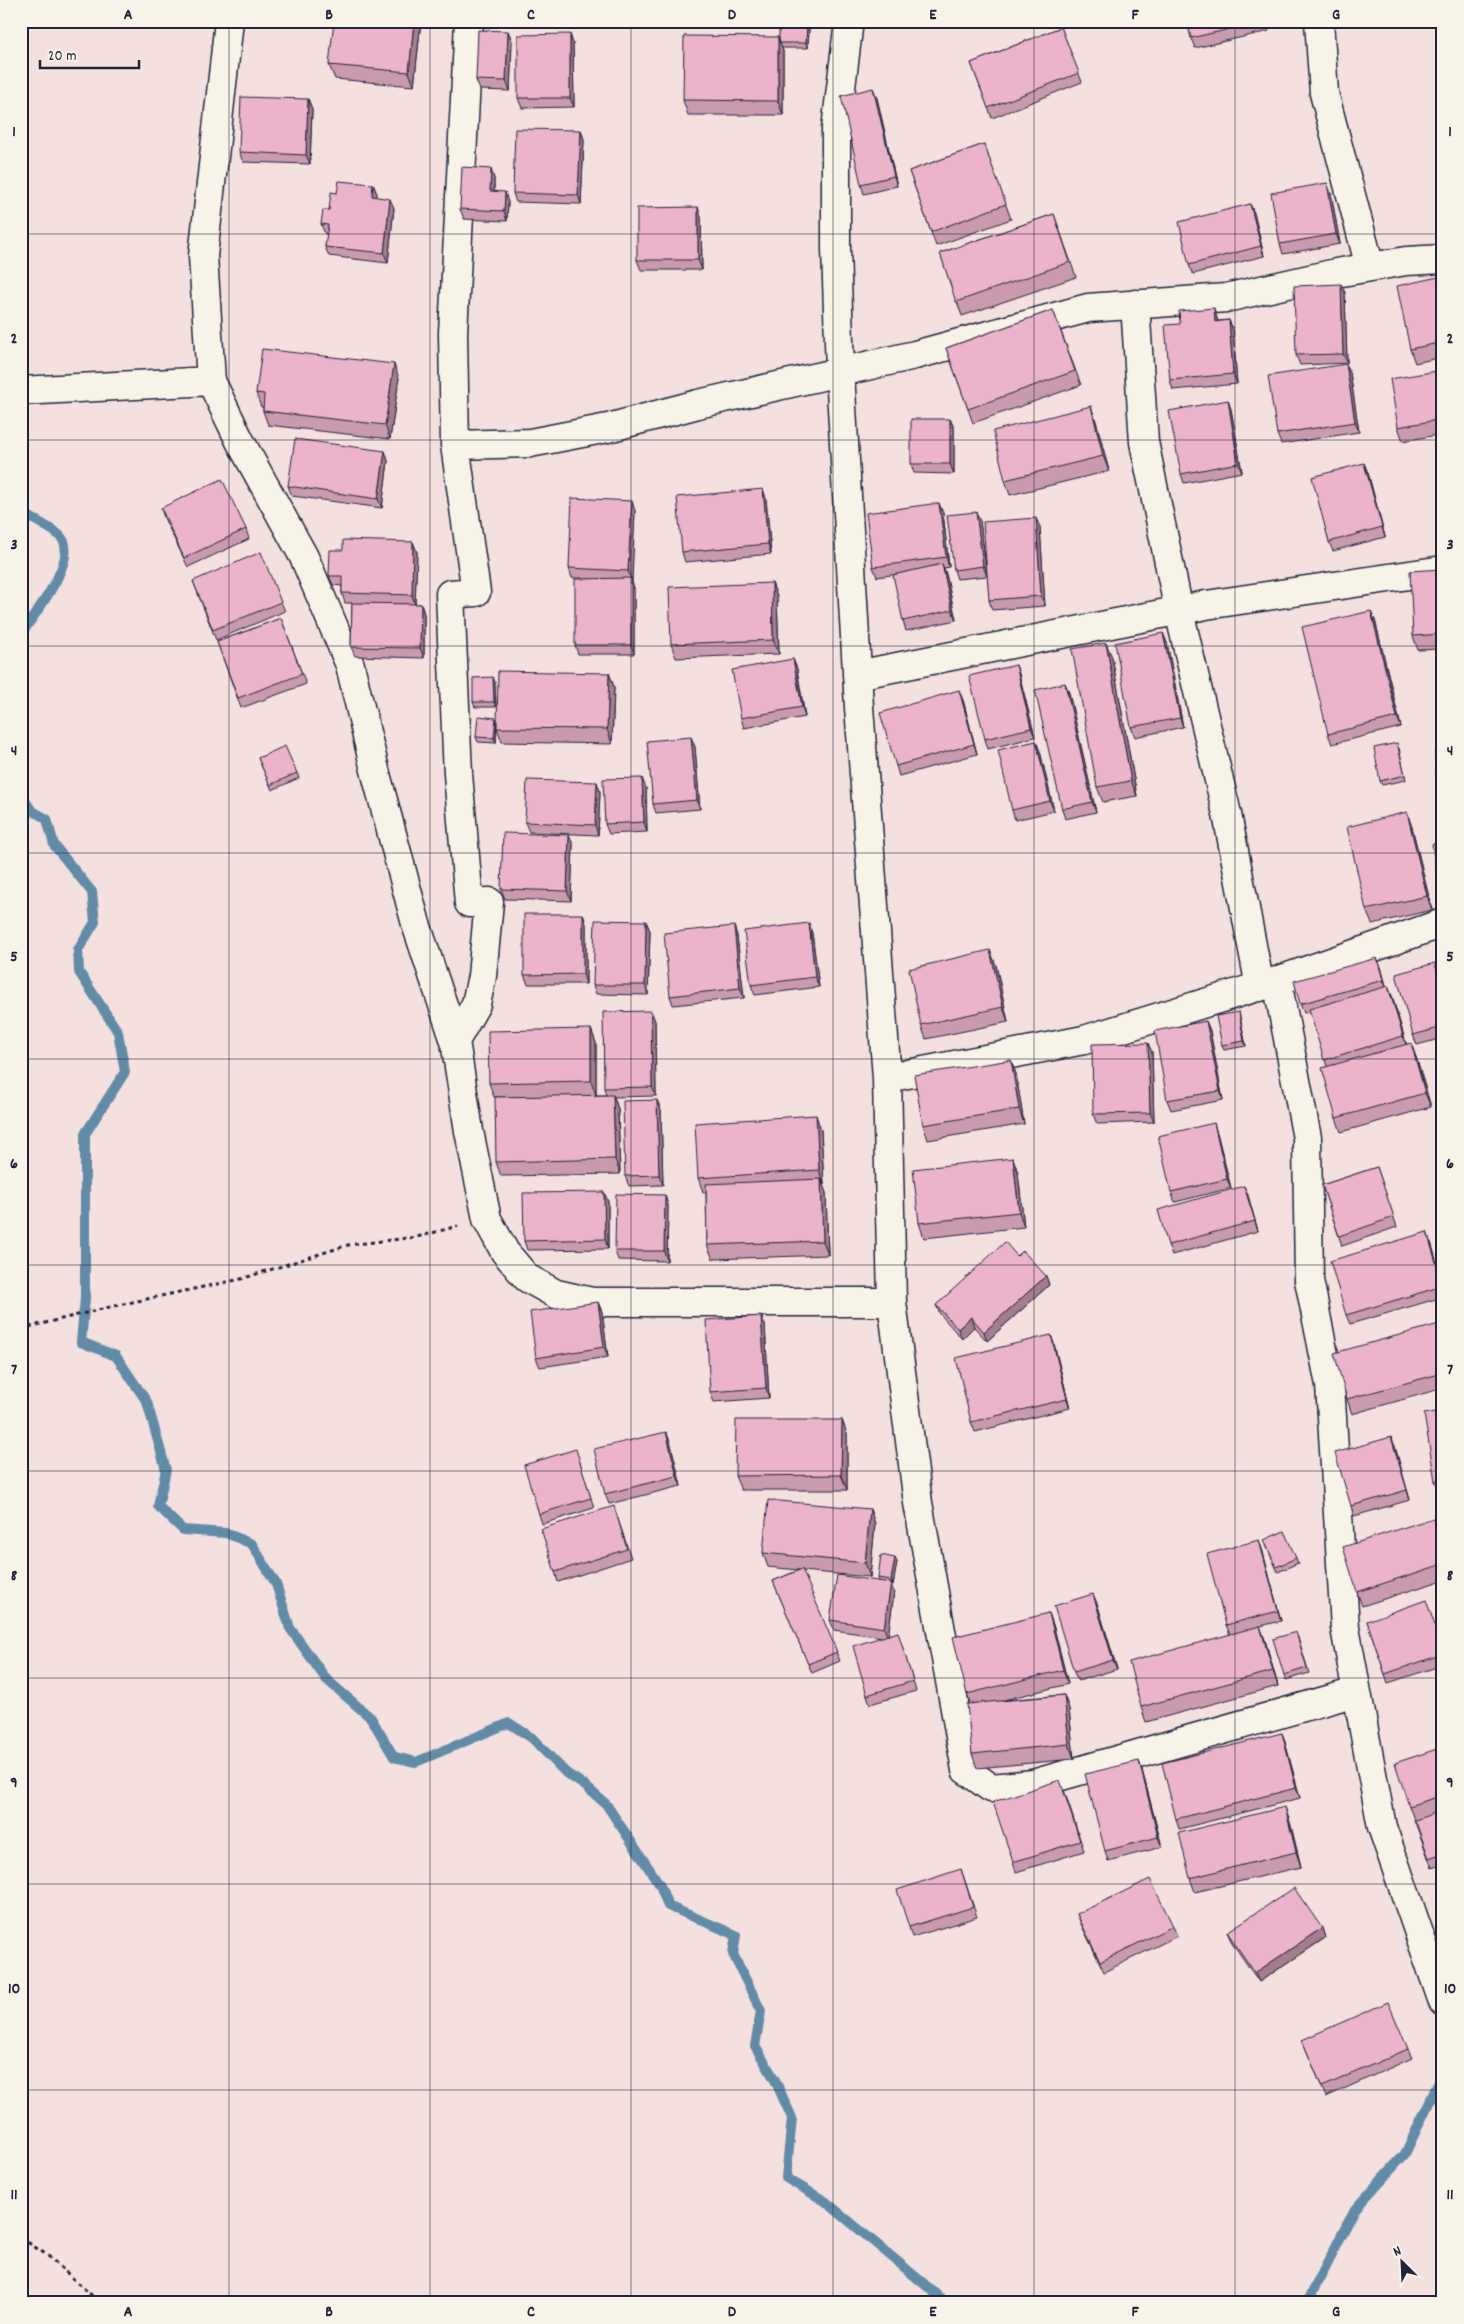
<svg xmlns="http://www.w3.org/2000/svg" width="1464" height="2324" viewBox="0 0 1464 2324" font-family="Dekko,sans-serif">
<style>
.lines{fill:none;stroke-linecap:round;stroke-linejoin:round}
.stream{stroke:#628ba7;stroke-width:10}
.street-casing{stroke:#22223b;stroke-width:31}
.path{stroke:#22223b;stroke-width:3;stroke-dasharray:4 4;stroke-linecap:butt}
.street{stroke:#f7f3e8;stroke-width:28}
.wall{fill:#ca9baf;stroke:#22223b}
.shaded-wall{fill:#a47e8e;stroke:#22223b}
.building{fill:#ebb4cb;stroke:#22223b}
.grid{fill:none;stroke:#22223b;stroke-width:1;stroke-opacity:0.55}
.neatline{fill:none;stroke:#22223b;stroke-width:2}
.grid-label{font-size:16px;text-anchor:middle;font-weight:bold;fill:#22223b}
</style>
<rect width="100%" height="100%" fill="#f3e0df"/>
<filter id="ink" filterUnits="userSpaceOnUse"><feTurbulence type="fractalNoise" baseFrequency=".02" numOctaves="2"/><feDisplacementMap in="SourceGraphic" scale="10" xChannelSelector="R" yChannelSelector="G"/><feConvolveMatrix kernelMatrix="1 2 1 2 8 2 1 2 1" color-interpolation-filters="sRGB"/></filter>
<g filter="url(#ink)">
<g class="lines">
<path class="stream" d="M21,512C32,519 54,529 61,537C80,558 34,615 21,634
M21,794L31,810L47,819L54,845L92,892L95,922L78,950L79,972L118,1032L125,1072L85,1134V1298L81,1342L116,1356L147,1402L166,1470L158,1506L183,1530L226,1533L252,1544L276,1584L290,1628L326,1679L371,1718L394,1757L416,1762L509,1723L532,1738L566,1773L584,1785L606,1804L660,1885L668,1906L736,1935L733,1954L761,2011L755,2046L775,2080L792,2118L786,2178L825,2201L947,2303
M1307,2303L1355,2209L1405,2154L1443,2073"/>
<defs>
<path id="street" d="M229,21L203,256L211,381L240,441L304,557L350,665L376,774L416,924L455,1041L469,1131L487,1219L505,1252L527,1278L556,1294L592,1302H892
M849,21L836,129V249L840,372L859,707L887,1078L892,1302L918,1503L966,1770L991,1788L1033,1784L1356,1692
M1319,21L1324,93L1370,267
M1135,304L1144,442L1179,611L1227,814L1260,987
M21,391L211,381
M455,445L530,443L608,428L698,404L915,355L1088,308L1226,298L1336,273L1406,261L1443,259
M857,675L1206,605L1443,570
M1277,981L1307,1138L1309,1280L1330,1385L1345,1628L1382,1827L1443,2002
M455,1041L476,1004L482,976L489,902L469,903L458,774L450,594L476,592L455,445L453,333L469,21
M887,1078L1084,1040L1277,981L1443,923"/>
</defs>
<use href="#street" class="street-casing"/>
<path class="path" d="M21,1329L114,1306L241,1279L348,1245L417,1237L458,1226
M21,2238L47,2255L100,2303"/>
<use href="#street" class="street"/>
</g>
<path class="wall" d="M421,21L414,86L335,79L329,65Z
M501,21H602V25L502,24Z
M1187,21H1267L1269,31L1195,48L1191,38Z
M1061,27L1082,82L992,118L971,63Z
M809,28L808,48H782L783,51V115H688L683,100L779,39Z
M508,31L512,41L510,91L480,90L476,80Z
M570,34L573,44L574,107L522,108L518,98Z
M877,98L897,186L864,194L861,184Z
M308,99L312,109L310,164L243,162L239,152Z
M581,130L584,140L581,204L516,202L513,193Z
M984,144L1011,219L936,246L909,171Z
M494,178V191L508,202L507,221L464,219L460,209Z
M373,184L377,194L376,197L394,208L388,263L329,256L325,247L327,234H325L321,224L329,210L337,193Z
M1331,193L1340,244L1283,254L1280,244Z
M1250,204L1254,213L1264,256L1193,274L1189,265Z
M1054,214L1076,277L962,316L940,253Z
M701,217L702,270H641L637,260Z
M1443,276V357L1415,363L1410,349Z
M1341,284L1345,293L1347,363L1300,365L1296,355Z
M1053,310L1081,385L973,423L946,348Z
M1217,318L1218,321L1229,320L1233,330L1237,384L1173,390L1170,380L1180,324Z
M1346,364L1350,373L1359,432L1281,444L1277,434Z
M1443,370V434L1403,441L1398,427Z
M399,378L390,439L268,425L263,411V407H261L256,393Z
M1231,409L1242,472L1184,483L1181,474Z
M950,419L954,428V474L914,473L911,464Z
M1096,421L1109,471L1010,495L1005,480Z
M385,451L388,461L382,508L292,496L288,486Z
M1368,473L1385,537L1333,551L1329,542Z
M763,489L766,499L771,554L685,562L682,552Z
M161,508L246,529L249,539L188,567L164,518Z
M635,511L631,581L634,588V654H578L575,645L582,578H572L569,568Z
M943,513L949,567L944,568L946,574L956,620L906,631L903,621L897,574L877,577L873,567Z
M980,521L987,576L957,579L954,570Z
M1040,527L1045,606L992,610L989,600Z
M413,542L417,552L415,604H421L424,614V658L355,656L351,647L352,603H345L342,593V586L333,585L329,576L343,550Z
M1443,569V649L1418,650L1413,636Z
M193,581L281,602L285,611L216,640Z
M772,583L777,597L779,654L676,658L671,644Z
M281,618L306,684L241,708L217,642Z
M1375,620L1401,727L1332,744L1328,734Z
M1163,633L1167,643L1183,727L1135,737L1131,727Z
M1112,657L1137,796L1103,802L1097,787Z
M793,659L797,669L805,717L744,728L741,718Z
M1016,665L1019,674L1035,737L988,749L985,739Z
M609,673L614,687L612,744L502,742L497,728L496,743L478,742L476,737L496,718L497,721Z
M495,682L496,707H475L473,702Z
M1065,683L1069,693L1096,812L1065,819L1062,809Z
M963,700L977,754L899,776L896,766Z
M691,737L695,747L700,809L656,813L653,804Z
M1399,748L1406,780L1382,785L1380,781Z
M1040,751L1054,811L1015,820L1012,810Z
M1443,752V816L1438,803Z
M258,758L297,773L299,778L272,790Z
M597,782L600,792L598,835L529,832L525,822Z
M646,788L647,832L609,834L605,824Z
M1412,827L1432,910L1372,924L1366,910Z
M1443,842V895H1442L1439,886Z
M573,844L571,901L505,899L501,889Z
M583,914L586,924V984H528L524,975Z
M646,921L650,931L648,995L596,994L593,985Z
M734,926L737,936L744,998L673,1005L670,996Z
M812,933L819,987L755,995L751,985Z
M996,965L1008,1022L926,1039L921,1025Z
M1381,967L1386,986L1392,996L1406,1044L1416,1057L1431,1107L1341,1132L1336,1118L1327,1066L1310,1012L1304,1013L1300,1004Z
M1439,972L1443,988V1038L1417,1045L1413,1035Z
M651,1011L655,1021L656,1096L614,1097L618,1109L620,1174L501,1176L496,1162L528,1097H494L489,1083L591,1029L596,1043V1095H606L604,1088Z
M1240,1017L1246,1046L1224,1050L1222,1045Z
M1206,1021L1210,1031L1223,1100L1171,1110L1167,1100Z
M1152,1052L1154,1122L1097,1124L1093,1114Z
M1011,1060L1016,1074L1024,1124L928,1140L923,1125Z
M657,1100L661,1110L663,1185L629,1186L625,1176Z
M821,1130L824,1185H823L826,1193L828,1255L713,1259L707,1245L706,1192H703L698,1178Z
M1217,1133L1231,1188L1175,1202L1171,1192Z
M1013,1158L1018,1173L1024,1227L924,1238L919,1223Z
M1377,1167L1397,1227L1342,1246L1322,1185Z
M1244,1186L1258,1231L1172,1255L1168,1245Z
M604,1192L608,1202V1249L527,1250L524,1241Z
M668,1205L667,1261L618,1260L615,1251Z
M1431,1242L1443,1283V1297L1350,1324L1346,1315Z
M1017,1256L1046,1276L1049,1285L987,1341L974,1327L962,1339L940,1314L936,1305Z
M598,1302L602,1312L608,1357L540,1367L536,1358Z
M1443,1323V1388L1352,1414L1347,1399Z
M765,1325L769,1398L714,1402L710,1392Z
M1051,1335L1054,1344L1070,1408L975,1432L971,1422Z
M1443,1411V1490H1439L1435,1481Z
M842,1420L847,1434V1490H741L735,1476Z
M666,1432L670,1441L681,1486L609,1504L605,1494Z
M1391,1437L1410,1500L1354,1516L1351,1506Z
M579,1459L594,1508L542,1524L539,1514Z
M870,1509L875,1524L870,1577L802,1571L840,1661L812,1673L773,1581L799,1570L768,1567L763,1553Z
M1443,1515V1580L1362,1606L1357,1592Z
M617,1516L631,1558L558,1582L555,1572Z
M1266,1545L1296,1558L1298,1563L1278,1572Z
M1262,1549L1281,1621L1260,1626L1265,1640L1278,1686L1146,1722L1141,1707L1230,1634L1226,1625Z
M897,1562L893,1585H891L894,1593L888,1635L901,1642L916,1691L870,1704L867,1695L882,1637L834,1630L830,1620L879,1581L878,1578Z
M1097,1603L1117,1669L1078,1681L1074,1672Z
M1049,1613L1054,1628L1068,1684L1004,1700L1064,1695L1069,1709L1074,1759L977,1768L972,1754L970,1704L967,1694Z
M1367,1621L1443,1647V1665L1388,1683Z
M1298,1637L1309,1673L1286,1680L1284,1675Z
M1282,1733L1285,1742L1300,1798L1179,1829L1176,1819Z
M1443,1747V1864L1432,1868L1409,1806Z
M1139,1761L1142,1770L1162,1847L1108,1861L1105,1851Z
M1064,1790L1084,1851L1016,1872L1013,1862Z
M1290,1822L1301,1867L1195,1892L1190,1878Z
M961,1869L977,1917L912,1937L909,1927Z
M1077,1914L1173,1926L1177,1936L1104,1972L1081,1924Z
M1322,1928L1325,1938L1259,1982L1231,1941L1227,1932Z
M1302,2040L1408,2049L1412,2058L1326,2097Z"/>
<path class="shaded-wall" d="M414,21H421L414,86L409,72Z
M807,23L809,28L808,48L806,43Z
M508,31L512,41L510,91L506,81Z
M570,34L573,44L574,107L570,98Z
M778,37L783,51V115L778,101Z
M873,88L877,98L897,186L894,176Z
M308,99L312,109L310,164L306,155Z
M581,130L584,140L581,204L578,195Z
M491,169L494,178V201L490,191Z
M1327,183L1331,193L1340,244L1336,234Z
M373,184L377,194L375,206L372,196Z
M505,192L508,202L507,221L504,211Z
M390,199L394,208L388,263L384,253Z
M1250,204L1254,213L1264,256L1261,246Z
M698,207L701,217L702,270L698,260Z
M1341,284L1345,293L1347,363L1343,354Z
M1214,308L1217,318L1218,331L1215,322Z
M1229,320L1233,330L1237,384L1233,374Z
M394,364L399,378L390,439L385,425Z
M1346,364L1350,373L1359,432L1355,422Z
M1228,400L1231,409L1242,472L1238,463Z
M1091,406L1096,421L1109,471L1103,456Z
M950,419L954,428V474L950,464Z
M385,451L388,461L382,508L378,499Z
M1364,463L1368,473L1385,537L1382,527Z
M763,489L766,499L771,554L768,544Z
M632,501L635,511L632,581L628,571Z
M939,503L943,513L949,567L946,557Z
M976,512L980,521L987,576L983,566Z
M1036,518L1040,527L1045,606L1041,596Z
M413,542L417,552L415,605L412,595Z
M942,564L946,574L956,620L952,610Z
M631,578L634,588V654L631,645Z
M772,583L777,597L779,654L773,640Z
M421,604L424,614V658L420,648Z
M1371,611L1375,620L1401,727L1397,717Z
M1163,633L1167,643L1183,727L1180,718Z
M1106,643L1112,657L1137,796L1131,781Z
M793,659L797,669L805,717L802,707Z
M1016,665L1019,674L1035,737L1031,728Z
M609,673L614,687L612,744L607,729Z
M493,677L495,682L496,707L494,702Z
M1065,683L1069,693L1096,812L1092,802Z
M959,690L963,700L977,754L974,744Z
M496,718L497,722L496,743L494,738Z
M691,737L695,747L700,809L697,800Z
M1036,741L1040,751L1054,811L1050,801Z
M642,778L646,788L647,832L644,822Z
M597,782L600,792L598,835L595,825Z
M1407,812L1412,827L1432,910L1427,896Z
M569,835L573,844L571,901L567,891Z
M583,914L586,924V984L583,974Z
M646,921L650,931L648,995L645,985Z
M809,923L812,933L819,987L815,977Z
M734,926L737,936L744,998L740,988Z
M990,950L996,965L1008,1022L1003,1007Z
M1377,958L1381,967L1387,989L1383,980Z
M1435,963L1443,988V991Z
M1388,986L1392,996L1407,1046L1403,1036Z
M651,1011L655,1021L656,1096L652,1087Z
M1239,1012L1240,1017L1246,1046L1244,1041Z
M1206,1021L1210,1031L1223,1100L1220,1091Z
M591,1029L596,1043V1095L591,1081Z
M1148,1043L1152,1052L1154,1122L1150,1113Z
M1411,1043L1416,1057L1431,1107L1425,1093Z
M1011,1060L1016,1074L1024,1124L1019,1109Z
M613,1095L618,1109L620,1174L615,1159Z
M657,1100L661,1110L663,1185L659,1175Z
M816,1115L821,1130L824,1185L819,1170Z
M1214,1123L1217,1133L1231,1188L1227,1179Z
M1013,1158L1018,1173L1024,1227L1019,1212Z
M821,1179L826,1193L828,1255L823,1241Z
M1244,1186L1248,1195L1258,1231L1255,1221Z
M604,1192L608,1202V1249L605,1239Z
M665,1195L668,1205L667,1261L664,1251Z
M1427,1232L1443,1283V1286Z
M1046,1276L1049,1285L987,1341L984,1332Z
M598,1302L602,1312L608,1357L604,1347Z
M761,1316L765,1325L769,1398L766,1388Z
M971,1317L974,1327L962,1339L958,1329Z
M1051,1335L1054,1344L1070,1408L1067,1399Z
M842,1420L847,1434V1490L841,1475Z
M666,1432L670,1441L681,1486L677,1476Z
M1391,1437L1395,1446L1410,1500L1407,1490Z
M870,1509L875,1524L870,1577L865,1563Z
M1259,1540L1262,1549L1281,1621L1278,1611Z
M895,1558L897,1562L893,1585L891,1580Z
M891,1583L894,1593L888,1638L884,1628Z
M1093,1594L1097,1603L1117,1669L1113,1660Z
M1049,1613L1054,1628L1068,1684L1063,1670Z
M1260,1626L1265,1640L1278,1686L1273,1671Z
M1064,1695L1069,1709L1074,1759L1069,1744Z
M1282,1733L1285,1742L1300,1798L1296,1788Z
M1139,1761L1142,1770L1162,1847L1158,1837Z
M1285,1807L1290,1822L1301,1867L1296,1852Z
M1322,1928L1325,1938L1259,1982L1255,1973Z"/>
<path class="building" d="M334,21H414L409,72L329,65Z
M1187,21H1265L1191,38Z
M779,23H807L806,43H780L779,39Z
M1061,27L1079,73L988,108L971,63Z
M478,30L508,31L506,81L476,80Z
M570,34V98H518V35Z
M684,36L778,37V101L683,100Z
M873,88L894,176L861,184L841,96Z
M241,97L308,99L306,155L239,152Z
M515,129L581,130L578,195L513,193Z
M984,144L1006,204L931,232L909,171Z
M462,167L491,169L490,191L505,192L504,211L460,209Z
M339,181L373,184L372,196L390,199L384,253L325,247L328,225L321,224L323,210H329L331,192L337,193Z
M1327,183L1336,234L1280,244L1271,193Z
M1250,204L1261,246L1189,265L1179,222Z
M698,207V260H637V208Z
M1054,214L1070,262L956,302L940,253Z
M1443,276V342L1410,349L1397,286Z
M1341,284L1343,354L1296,355L1294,286Z
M1214,308L1215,322L1229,320L1233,374L1170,380L1165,325L1180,324L1179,311Z
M1053,310L1075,371L968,409L946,348Z
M262,349L394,364L385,425L263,411L264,394L256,393Z
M1346,364L1355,422L1277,434L1268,376Z
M1443,370V419L1398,427L1390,379Z
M1228,400L1238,463L1181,474L1169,411Z
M1091,406L1103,456L1005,480L993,431Z
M911,419H950V464H911Z
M295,439L385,451L378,499L288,486Z
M1364,463L1382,527L1329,542L1312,477Z
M222,479L246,529L184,558L161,508Z
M763,489L768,544L682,552L677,497Z
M572,498L632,501L628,571L569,568Z
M939,503L946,557L873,567L866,513Z
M976,512L983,566L954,570L947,515Z
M1036,518L1041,596L989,600L983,522Z
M343,540L413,542L412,595L342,593V576H329L330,550H343Z
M261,552L281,602L213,630L193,581Z
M942,564L952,610L903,621L893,575Z
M1443,569V634L1413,636L1410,571Z
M631,578V645H575V579Z
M772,583L773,640L671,644L669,587Z
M352,603L421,604L420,648L351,647Z
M1371,611L1397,717L1328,734L1302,627Z
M281,618L302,674L238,698L217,642Z
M1163,633L1180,718L1131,727L1115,643Z
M1106,643L1131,781L1097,787L1072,649Z
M793,659L802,707L741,718L732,670Z
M1016,665L1031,728L985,739L969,676Z
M498,671L609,673L607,729L497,728Z
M493,677L494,702H473V678Z
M1065,683L1092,802L1062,809L1035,690Z
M959,690L974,744L896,766L880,713Z
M478,716L496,718L494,738L476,737Z
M691,737L697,800L653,804L647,741Z
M1036,741L1050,801L1012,810L998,750Z
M1397,743L1405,775L1380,781L1374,748Z
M285,746L297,773L270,785L258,758Z
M1435,752H1443V803H1438Z
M642,778L644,822L605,824L603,779Z
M527,780L597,782L595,825L525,822Z
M1407,812L1427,896L1366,910L1347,827Z
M503,833L569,835L567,891L501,889Z
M1443,842V885L1439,886L1432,844Z
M524,914H583V974L524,975Z
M595,920L646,921L645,985H593Z
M809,923L815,977L751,985L744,931Z
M734,926L740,988L670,996L664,933Z
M990,950L1003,1007L921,1025L909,969Z
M1377,958L1383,980L1300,1004L1294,981Z
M1435,963L1443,991V1027L1413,1035L1396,974Z
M1388,986L1403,1036L1324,1060L1309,1009Z
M651,1011L652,1087L604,1088L603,1012Z
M1239,1012L1244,1041L1222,1045L1216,1016Z
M1206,1021L1220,1091L1167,1100L1155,1031Z
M591,1029V1081L489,1083L488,1031Z
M1148,1043L1150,1113L1093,1114L1092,1044Z
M1411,1043L1425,1093L1336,1118L1322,1068Z
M1011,1060L1019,1109L923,1125L914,1075Z
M613,1095L615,1159L496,1162L495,1097Z
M657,1100L659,1175L625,1176L623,1101Z
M816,1115L819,1170L698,1178L695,1123Z
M1214,1123L1227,1179L1171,1192L1158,1136Z
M1013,1158L1019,1212L919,1223L913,1169Z
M1377,1167L1394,1217L1339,1236L1322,1185Z
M821,1179L823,1241L707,1245L706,1184Z
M1244,1186L1255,1221L1168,1245L1158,1210Z
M604,1192L605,1239L524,1241L523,1193Z
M616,1194L665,1195L664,1251H615Z
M1427,1232L1443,1286L1346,1315L1330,1261Z
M1005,1242L1017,1256L1023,1251L1046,1276L984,1332L971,1317L958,1329L936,1305Z
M598,1302L604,1347L536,1358L530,1312Z
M761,1316L766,1388L710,1392L706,1320Z
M1443,1323V1373L1347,1399L1334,1353Z
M1051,1335L1067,1399L971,1422L956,1358Z
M1443,1411V1479L1435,1481L1424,1414Z
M736,1420H842L841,1475L735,1476Z
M666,1432L677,1476L605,1494L594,1449Z
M1391,1437L1407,1490L1351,1506L1335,1453Z
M576,1449L591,1498L539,1514L524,1465Z
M768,1500L870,1509L865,1563L763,1553Z
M614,1506L627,1549L555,1572L541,1529Z
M1443,1515V1564L1357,1592L1343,1547Z
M1284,1531L1296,1558L1276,1567L1264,1540Z
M1259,1540L1278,1611L1226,1625L1207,1554Z
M881,1555L895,1558L891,1580L878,1578Z
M802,1569L837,1652L808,1664L773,1581Z
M837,1575L891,1583L884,1628L830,1620Z
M1093,1594L1113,1660L1074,1672L1054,1606Z
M1426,1600L1443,1648V1654L1385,1674L1367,1621Z
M1049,1613L1063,1670L967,1694L953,1637Z
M1260,1626L1273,1671L1141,1707L1129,1662Z
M898,1632L913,1681L867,1695L853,1646Z
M1296,1632L1307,1668L1284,1675L1273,1639Z
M1064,1695L1069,1744L972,1754L967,1704Z
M1282,1733L1296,1788L1176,1819L1162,1763Z
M1443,1747V1795L1409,1806L1395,1763Z
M1139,1761L1158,1837L1105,1851L1085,1774Z
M1060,1780L1080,1841L1013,1862L993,1802Z
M1285,1807L1296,1852L1190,1878L1179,1833Z
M1443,1810V1853L1429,1858L1415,1820Z
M961,1869L973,1907L909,1927L897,1890Z
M1150,1879L1173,1926L1100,1962L1077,1914Z
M1294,1888L1322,1928L1255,1973L1227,1932Z
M1388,2002L1408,2049L1322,2087L1302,2040Z"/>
</g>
<path class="grid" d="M229,21V2303M430,21V2303M631,21V2303M833,21V2303M1034,21V2303M1235,21V2303M21,234H1443M21,440H1443M21,646H1443M21,853H1443M21,1059H1443M21,1265H1443M21,1471H1443M21,1678H1443M21,1884H1443M21,2090H1443"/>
<rect width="1464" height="2324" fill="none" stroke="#f7f3e8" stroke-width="55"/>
<g transform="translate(1402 2262) rotate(336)" stroke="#f7f3e8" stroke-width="4" paint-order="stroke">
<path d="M0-4L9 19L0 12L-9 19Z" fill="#22223b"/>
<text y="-8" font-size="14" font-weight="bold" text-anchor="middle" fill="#22223b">N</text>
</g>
<path d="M40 60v8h99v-8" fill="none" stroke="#22223b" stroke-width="2.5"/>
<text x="48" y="60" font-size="15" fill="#22223b" stroke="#f7f3e8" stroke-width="4" paint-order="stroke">20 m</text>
<rect x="28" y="28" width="1408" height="2268" class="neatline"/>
<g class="grid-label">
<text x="128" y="19">A</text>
<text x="329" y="19">B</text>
<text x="531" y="19">C</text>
<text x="732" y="19">D</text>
<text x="933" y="19">E</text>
<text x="1135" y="19">F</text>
<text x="1336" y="19">G</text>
<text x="14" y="136">1</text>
<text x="1450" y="136">1</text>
<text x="14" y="343">2</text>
<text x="1450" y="343">2</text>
<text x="14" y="549">3</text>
<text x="1450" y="549">3</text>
<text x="14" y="755">4</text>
<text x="1450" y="755">4</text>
<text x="14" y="961">5</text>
<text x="1450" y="961">5</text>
<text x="14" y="1168">6</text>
<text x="1450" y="1168">6</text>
<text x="14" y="1374">7</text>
<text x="1450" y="1374">7</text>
<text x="14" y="1580">8</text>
<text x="1450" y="1580">8</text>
<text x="14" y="1787">9</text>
<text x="1450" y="1787">9</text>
<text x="14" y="1993">10</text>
<text x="1450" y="1993">10</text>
<text x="14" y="2199">11</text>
<text x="1450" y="2199">11</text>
<text x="128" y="2316">A</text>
<text x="329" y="2316">B</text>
<text x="531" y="2316">C</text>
<text x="732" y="2316">D</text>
<text x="933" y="2316">E</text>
<text x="1135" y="2316">F</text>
<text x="1336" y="2316">G</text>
</g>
</svg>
